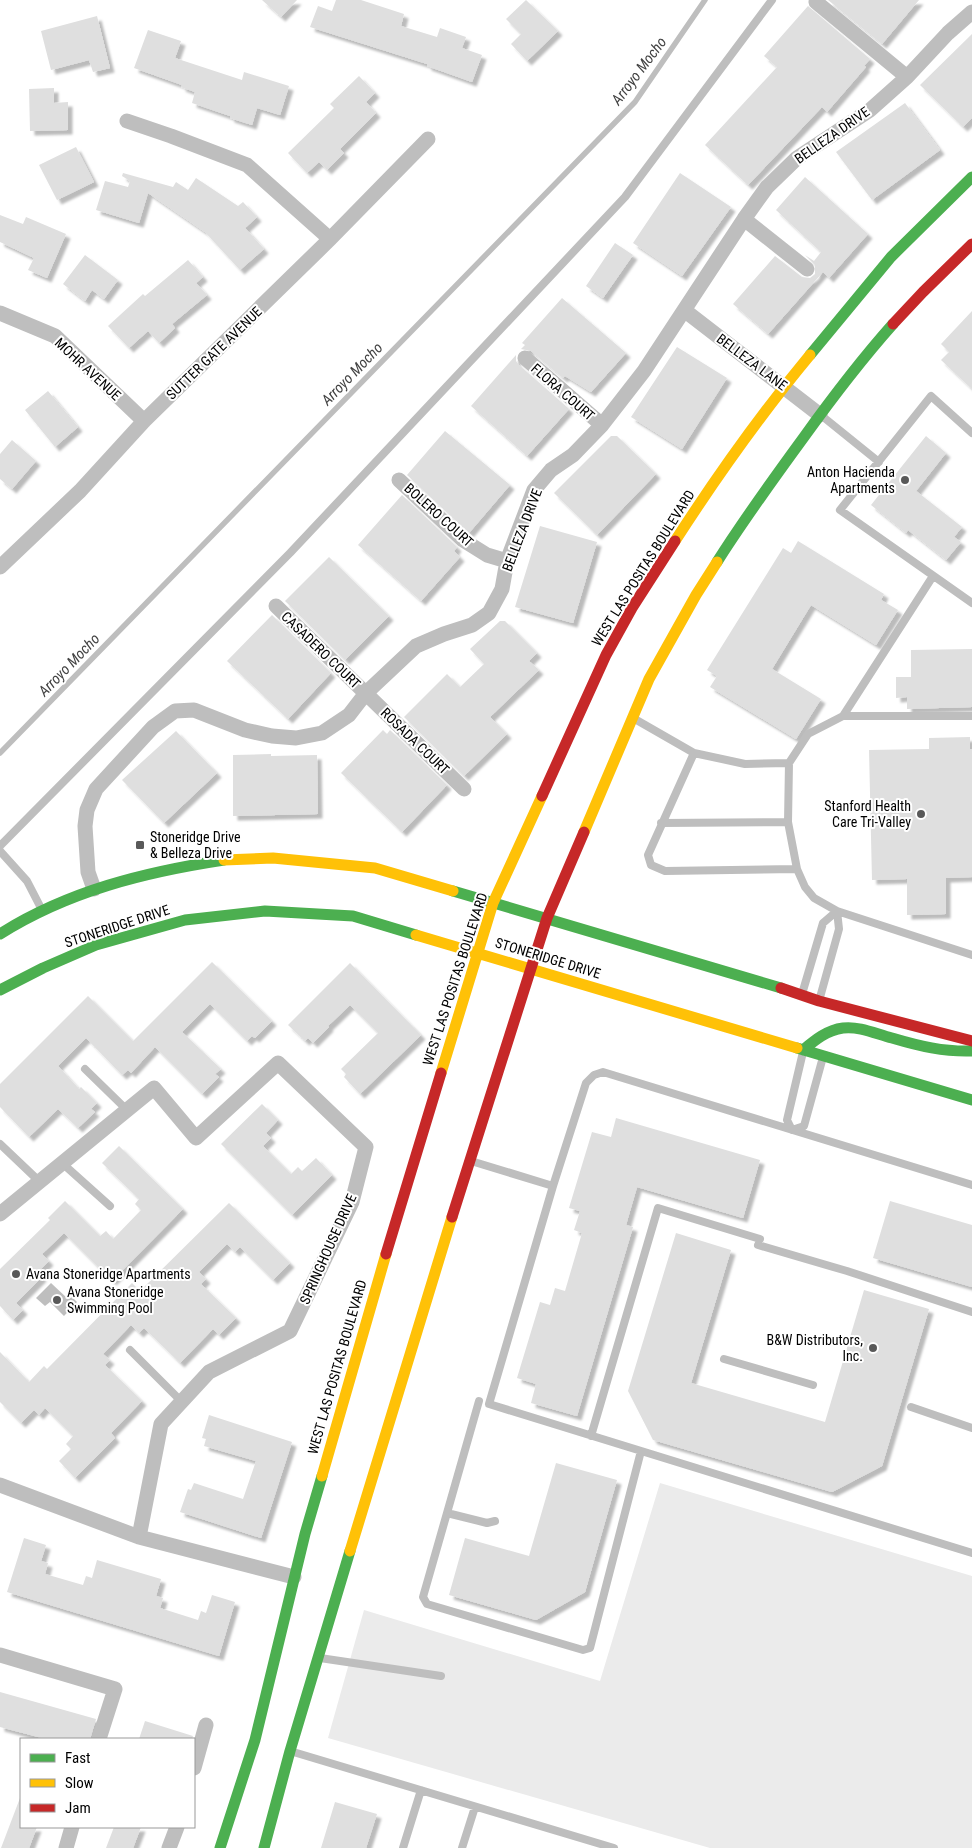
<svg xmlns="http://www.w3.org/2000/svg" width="972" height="1848" viewBox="0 0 972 1848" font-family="'Roboto Condensed',sans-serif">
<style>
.green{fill:#ebebeb}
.water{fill:#bebebe}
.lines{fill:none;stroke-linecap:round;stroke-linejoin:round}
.stream{stroke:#bebebe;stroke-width:5.5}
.building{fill:#dfdfdf;filter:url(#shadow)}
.lane{stroke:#bebebe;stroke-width:8}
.street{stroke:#bebebe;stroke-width:15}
.fast{stroke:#4caf50;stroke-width:11}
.slow{stroke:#ffc107;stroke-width:11}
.jam{stroke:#c62828;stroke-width:11}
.poi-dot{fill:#595959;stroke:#fff;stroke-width:2}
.labels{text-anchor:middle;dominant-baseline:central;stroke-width:4;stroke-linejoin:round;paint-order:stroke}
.street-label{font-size:14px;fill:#000;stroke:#fff}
.poi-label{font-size:14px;fill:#000;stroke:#fff;text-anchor:end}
.water-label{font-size:15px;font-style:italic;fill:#434343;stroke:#fff}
</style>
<defs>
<filter id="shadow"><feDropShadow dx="4.5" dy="4.5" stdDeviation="1" flood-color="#0004"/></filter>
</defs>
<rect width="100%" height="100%" fill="#fff"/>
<path class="green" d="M660,1483L972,1576V1848H710L328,1738L364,1610L600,1681Z"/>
<path class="water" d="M51,1283L68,1299L72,1297L77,1302L64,1316L50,1302L45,1306L36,1298Z"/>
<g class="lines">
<path class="stream" d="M0,753L635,102L705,0"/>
</g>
<path class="building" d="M262,0H297L281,17Z
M336,0H361L404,14L401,26L437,37L440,28L466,37L462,48L482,55L472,82L427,66V64L310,27L318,6L332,11Z
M526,0L558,31L527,61L511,44L521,34L506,19Z
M828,0H919L882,44Z
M808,6L870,59L864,66L866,67L827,112L822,107L748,185L705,145L777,67L764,56Z
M97,16L110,68L93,72L89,60L51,70L41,31Z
M148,30L181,41L175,58L242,80L244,72L289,86L280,115L257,108L252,125L230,118V116L192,103L195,92L181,87L182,85L134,68Z
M972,34V118L963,127L920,85Z
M359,76L375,93L366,102L376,113L340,149L344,153L327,170L319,162L307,173L288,153L334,108L330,104Z
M54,88V103L68,102V130L30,131L29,89Z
M905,103L940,150L872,200L836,152Z
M76,147L94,182L57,200L39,165Z
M123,173L173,187L176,182L188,190L196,178L238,206L243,202L257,217L245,228L264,249L240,270L205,232L148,193L139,223L96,210L105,181L128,187L130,181L122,176Z
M680,173L731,207L682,276L633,243Z
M805,177L868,234L829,278L823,272L768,334L733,304L775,256L802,277L810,278L815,274V265L805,255L814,261L821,252L776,210Z
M0,215L23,224L26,217L66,234L47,278L28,270L34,258L0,242Z
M615,243L633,255L603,298L586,286Z
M85,255L118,280L104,299L92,290L85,301L63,284Z
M188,260L203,277L196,283L207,295L172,324L175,328L159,343L148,331L129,348L108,326L143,294L145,296Z
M562,298L626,353L591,392L565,376L563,378L531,351L521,349L525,345L522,343Z
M972,311V389L941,360L949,352L941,344Z
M677,347L727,378L682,449L631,417Z
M516,355V361L519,365L569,409L527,456L471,406Z
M48,391L78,427L55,447L25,410Z
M445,431L510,485L469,533L407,475Z
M611,436H617L656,474L597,535L554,493Z
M926,436L946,453L916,491L962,527L954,537L961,542L946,560L908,530L906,533L871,505Z
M12,440L36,461L12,489L0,479V454Z
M402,495L457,547L454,551L460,557L421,601L358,545Z
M540,526L597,542L573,623L515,607Z
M798,541L884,594L881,600L898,610L876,645L811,605L772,669L821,699L796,739L710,687L717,676L707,670L783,548L791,553Z
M329,557L389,616L345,660L285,601Z
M272,615L331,673L288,719L227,661Z
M500,621H505L537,653L529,661L539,670L490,717L507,734L464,776L404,717L447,674L460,687L484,664L470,649Z
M972,649V707L907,709V697L896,698V677H911V650Z
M383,730L387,734L390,730L447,785L402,832L341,773Z
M176,731L217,773L164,823L122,780Z
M970,737V749H972V877L946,878V914L907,915V879L872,880L869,750L929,749V738Z
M271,754V756L317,755L318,814L233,816V755Z
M212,962L272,1021L255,1038L252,1036L247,1041L210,1004L182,1032L221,1069L215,1074L219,1077L202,1094L155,1047L131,1073L128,1070L122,1075L86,1038L58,1066L79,1089L81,1087L97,1103L91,1109L95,1112L78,1128L58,1109L29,1137L0,1107V1084L88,996L133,1041Z
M350,963L421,1035L360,1094L344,1077L346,1074L341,1069L378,1033L350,1005L328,1026L329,1027L313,1043L308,1038L305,1041L288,1025Z
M262,1104L278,1120L266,1133L271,1138L263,1146L291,1174L298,1167L302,1171L316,1158L332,1175L292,1215L221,1144Z
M616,1118L760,1160L743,1218L637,1187L626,1225L633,1227L577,1416L531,1403L536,1384L517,1378L540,1302L550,1305L555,1288L565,1291L582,1233L574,1230L580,1211L569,1208L592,1132L611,1137Z
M119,1146L183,1209L112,1281L64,1233L42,1254L49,1261L38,1272L42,1277L16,1303L23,1310L13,1320L0,1306V1269L50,1220L48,1218L65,1201L100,1236L106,1231L113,1239L141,1210L135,1204L139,1199L102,1163Z
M890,1201L972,1225V1287L873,1258Z
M229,1203L290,1263L273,1280L240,1247L235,1252L227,1244L199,1272L206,1279L201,1284L236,1318L219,1335L213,1329L180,1363L144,1328L139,1333L131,1325L103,1354L110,1360L105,1365L142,1401L111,1433L115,1438L75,1478L59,1461L71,1449L66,1444L73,1436L45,1408L39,1415L34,1410L21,1423L0,1402V1352L29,1382L44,1366L47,1369L132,1283L140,1291Z
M676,1233L731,1250L691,1383L825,1422L864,1290L929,1309L882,1466L832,1492L653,1440L628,1391Z
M209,1415L292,1442L261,1538L180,1512L188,1489L191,1490L194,1483L243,1499L256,1461L204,1446L206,1439L202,1438Z
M556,1463L617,1480L585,1592L536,1620L449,1595L465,1538L529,1556Z
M24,1538L46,1545L41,1561L48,1563L45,1574L83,1585L86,1576L92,1578L97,1560L161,1579L156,1596L163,1598L160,1608L198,1620L201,1611L206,1613L212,1595L235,1602L219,1656L7,1592Z
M0,1692L96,1719L90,1739H46L0,1727Z
M145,1721L193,1736L192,1739H139Z
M20,1798H21V1827H37L29,1848H1Z
M335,1802L377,1814L366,1848H321Z
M114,1827H141L133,1848H106Z"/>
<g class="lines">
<path class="lane" d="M822,416L879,462
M972,433L931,396L840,510L972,603
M843,716H972
M633,718L694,753L745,764L789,763L808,734L843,716L933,576
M694,753L648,855L651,865L665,871L797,869
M789,763L788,822L797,869L805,887L814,898L837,911L972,955
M661,823L788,822
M0,846L290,553L625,197L772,0
M0,851L27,881L42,910
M802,994L823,923L837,911L839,929L819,1001
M803,1052L787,1120L792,1130L804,1126L823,1057
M85,1069L127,1110
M0,1144L40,1182
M471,1161L553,1186
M62,1163L110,1206
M972,1185L603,1072L594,1075L586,1083L553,1186L489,1404L972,1553
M758,1245L847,1271L972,1312
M130,1350L182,1402
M724,1359L813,1385
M479,1401L423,1597L427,1604L583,1650L590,1648L641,1451
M911,1407L972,1428
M591,1436L658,1208L760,1239
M447,1513L487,1523L495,1521
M320,1658L441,1676
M290,1751L614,1848
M403,1848L421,1790
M462,1848L475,1807"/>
<path class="street" d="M816,2L907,77
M127,121L171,136L247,165L330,239
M744,219L807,269
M684,310L820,415
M0,313L55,336L144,421
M525,358L602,425
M399,480L463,540L487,555L507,561
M0,567L80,491L144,421L330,239L428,139
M276,606L464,789
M94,889L88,872L85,826L87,810L96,789L153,727L175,711L194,710L245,730L272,736L296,738L322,733L349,715L366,693L416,646L444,634L472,625L489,613L502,589L507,561L534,490L551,470L573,455L602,425L644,371L744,219L767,187L797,158L870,110L907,77L948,33L972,12
M0,1214L154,1088L196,1138L278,1063L366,1147L352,1202L290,1331L209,1372L161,1424L139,1537
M0,1485L139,1537L294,1577
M0,1655L115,1689L99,1739
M194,1768L206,1725
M66,1848L72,1827
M169,1848L177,1827"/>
<path class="fast" d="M810,355L891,257L972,177
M717,562C744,519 774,478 804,437C832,398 861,360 893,324
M453,891L781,988
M0,934C68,891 145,872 224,860
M0,990L43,968L96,945L185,920L265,911L353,916L416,935
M797,1048L972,1100
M803,1050C815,1040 827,1030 843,1028C860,1026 876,1034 892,1038C919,1046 944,1052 972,1051
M220,1848L255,1740L305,1534L322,1476
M264,1848L290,1751L350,1551"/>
<path class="slow" d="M675,541C717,476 761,414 810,355
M584,832L649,679L696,595L717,562
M224,860L273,858L375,868L453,891
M416,935L797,1048
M441,1073L493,903L542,796
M322,1476L386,1254
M350,1551L452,1217"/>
<path class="jam" d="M893,324L923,292L972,244
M542,796L606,655L632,608L675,541
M781,988L819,1001L972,1041
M452,1217L547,918L584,832
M386,1254L441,1073"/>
</g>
<g class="poi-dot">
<circle cx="905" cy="480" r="5"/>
<circle cx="921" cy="814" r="5"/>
<rect x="135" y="840" width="10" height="10" rx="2.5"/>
<circle cx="16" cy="1274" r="5"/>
<circle cx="57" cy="1300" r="5"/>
<circle cx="873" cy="1348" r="5"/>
</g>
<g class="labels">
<g class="street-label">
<text transform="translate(832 135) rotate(-35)">BELLEZA DRIVE</text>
<text transform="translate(214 353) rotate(-44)">SUTTER GATE AVENUE</text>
<text transform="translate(752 362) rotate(37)">BELLEZA LANE</text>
<text transform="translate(88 369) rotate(43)">MOHR AVENUE</text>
<text transform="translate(563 392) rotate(41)">FLORA COURT</text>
<text transform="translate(439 515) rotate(42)">BOLERO COURT</text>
<text transform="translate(522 530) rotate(-69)">BELLEZA DRIVE</text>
<text transform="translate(643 568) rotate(-58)">WEST LAS POSITAS BOULEVARD</text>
<text transform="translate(321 650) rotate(44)">CASADERO COURT</text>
<text transform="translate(415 741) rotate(44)">ROSADA COURT</text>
<text transform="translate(117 926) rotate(-18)">STONERIDGE DRIVE</text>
<text transform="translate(548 958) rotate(17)">STONERIDGE DRIVE</text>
<text transform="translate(455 979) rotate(-72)">WEST LAS POSITAS BOULEVARD</text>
<text transform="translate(328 1249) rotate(-66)">SPRINGHOUSE DRIVE</text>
<text transform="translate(337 1367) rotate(-74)">WEST LAS POSITAS BOULEVARD</text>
</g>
<g class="poi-label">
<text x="895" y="472">Anton Hacienda<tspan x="895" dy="16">Apartments</tspan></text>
<text x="911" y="806">Stanford Health<tspan x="911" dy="16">Care Tri-Valley</tspan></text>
<text x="150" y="837" text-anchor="start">Stoneridge Drive<tspan x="150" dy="16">&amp; Belleza Drive</tspan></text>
<text x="26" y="1274" text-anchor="start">Avana Stoneridge Apartments</text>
<text x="67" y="1292" text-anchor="start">Avana Stoneridge<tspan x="67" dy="16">Swimming Pool</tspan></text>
<text x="863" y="1340">B&amp;W Distributors,<tspan x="863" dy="16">Inc.</tspan></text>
</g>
<g class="water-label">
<text transform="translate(639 71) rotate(-53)">Arroyo Mocho</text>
<text transform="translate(352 374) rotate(-46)">Arroyo Mocho</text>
<text transform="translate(69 665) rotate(-46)">Arroyo Mocho</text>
</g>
</g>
<rect x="20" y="1738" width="175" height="90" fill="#ffffff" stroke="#999999"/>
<rect x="30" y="1754" width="25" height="8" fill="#4caf50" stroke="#999999"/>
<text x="65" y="1763" font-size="15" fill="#000000">Fast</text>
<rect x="30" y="1779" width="25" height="8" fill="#ffc107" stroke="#999999"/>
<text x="65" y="1788" font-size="15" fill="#000000">Slow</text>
<rect x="30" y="1804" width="25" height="8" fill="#c62828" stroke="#999999"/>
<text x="65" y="1813" font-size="15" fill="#000000">Jam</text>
</svg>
